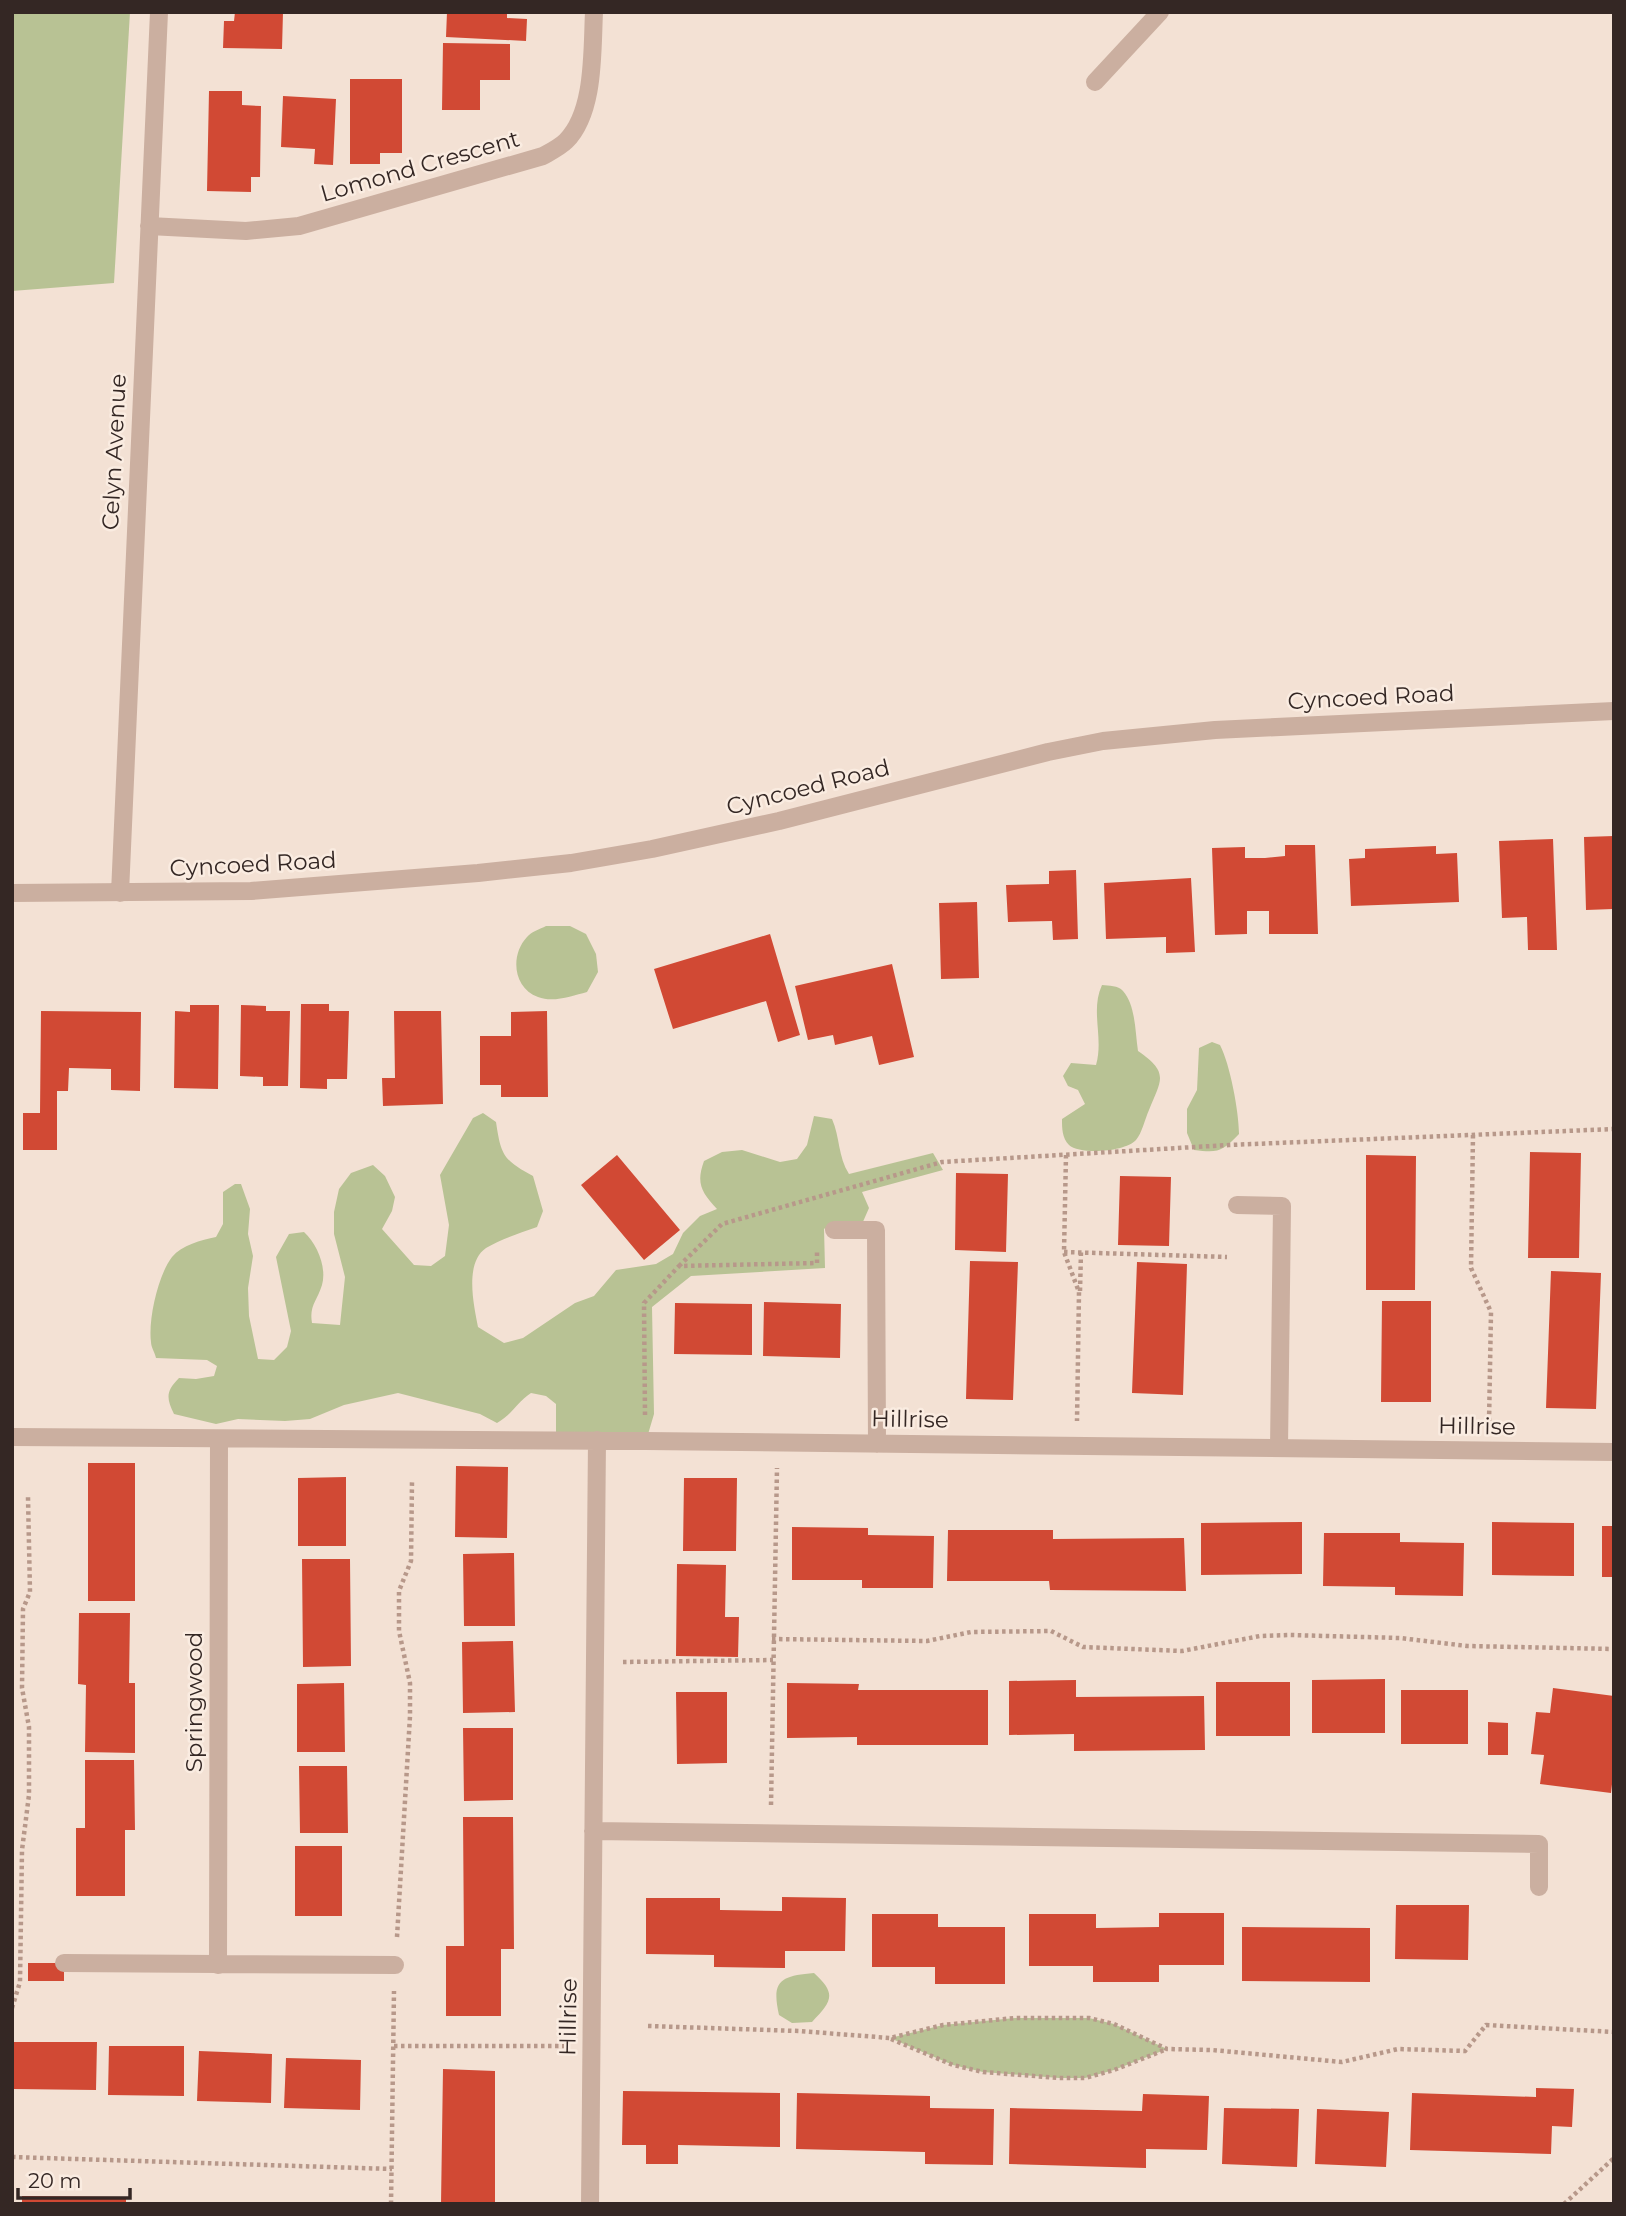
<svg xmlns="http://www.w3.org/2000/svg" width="1626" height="2216" viewBox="0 0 1626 2216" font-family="Montserrat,sans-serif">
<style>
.green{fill:#b8c294}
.building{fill:#d14934}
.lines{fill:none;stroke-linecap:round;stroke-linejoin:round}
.path{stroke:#b7988a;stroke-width:4.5;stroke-dasharray:3.5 3.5;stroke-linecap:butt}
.minor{stroke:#cbafa0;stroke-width:18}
.labels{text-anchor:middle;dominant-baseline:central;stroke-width:5;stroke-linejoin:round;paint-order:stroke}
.street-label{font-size:23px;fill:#342724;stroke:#faece1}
</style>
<rect width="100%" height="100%" fill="#f3e1d4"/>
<path class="green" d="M12,12H130L114,283L12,291Z
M546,926H570L586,934L596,954L598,972L587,992C572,996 553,1003 538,997C513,988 510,955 527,937C531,932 540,929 546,926Z
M1102,985C1109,986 1118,985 1123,991C1136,1006 1135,1032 1138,1051C1170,1073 1161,1080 1149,1110C1145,1119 1142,1133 1136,1140C1125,1152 1080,1155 1069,1145C1062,1138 1062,1128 1062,1119L1085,1104L1078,1090L1068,1086L1063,1076L1071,1063L1096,1065C1104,1038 1090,1011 1102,985Z
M1212,1042L1220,1045C1230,1064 1239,1112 1239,1134C1222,1152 1218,1153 1194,1150L1187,1133V1109L1197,1090L1199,1048Z
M483,1113L496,1122C501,1155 503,1160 533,1176L543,1211L537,1227C520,1233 501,1239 486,1248C464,1263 474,1306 478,1327L504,1343L523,1338L575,1303L594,1296L616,1270L656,1264L673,1254L683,1233L700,1216L717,1209C701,1192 696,1183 704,1161L722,1152L742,1150L780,1162L797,1159L807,1145L814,1116L832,1119C840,1137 838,1157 849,1174L933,1153L943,1170L862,1192L869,1208L862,1224L828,1233L824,1228L825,1268L691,1276L652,1307L654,1414L646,1441L556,1440V1404L546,1396L531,1393C516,1403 513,1414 497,1423L480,1414L398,1393L344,1405L310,1419L285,1421L238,1419L216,1424L174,1414C166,1398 166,1391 179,1378L196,1379L214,1376L217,1366L207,1360L156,1358C155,1353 151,1347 151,1342C148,1320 158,1275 172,1257C182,1245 201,1240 216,1237L223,1224V1192L235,1184H241L250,1209L248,1234L253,1256L248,1288L249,1316L258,1359L274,1360L287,1347L291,1331L276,1257L289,1234L304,1232C317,1244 327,1267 322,1285C317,1301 309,1306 312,1323L340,1325L345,1277L334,1234V1212L339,1189L351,1173L373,1165L385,1176L395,1197L392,1211L382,1229L414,1265L431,1266L445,1256L449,1225L440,1175L473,1118Z
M814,1973C837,1994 832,2001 812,2022L792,2023L779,2015C771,1980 781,1976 814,1973Z
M1015,2018H1089L1114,2024L1167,2049L1114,2070L1085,2078H1059L983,2072L953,2065L890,2038L943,2025Z"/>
<path class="building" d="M235,12H283L282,49L223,48L224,21H234Z
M447,12H507V18L527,19L526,41L446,37Z
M443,43L510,44V80H480V110H442Z
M350,79H402V153H380V164H350Z
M209,91H242V105L261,106L260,177H251V192L207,191Z
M283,96L336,99L333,165L314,164L315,149L281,147Z
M1614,836L1613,909L1586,910L1584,837Z
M1553,839L1557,950H1528L1527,917L1502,918L1499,841Z
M1285,845H1315L1318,934H1269V911H1247V934L1215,935L1212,848L1245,847V858H1265L1285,856Z
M1436,846V854L1457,853L1459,902L1351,906L1349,859L1365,858V849Z
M1076,870L1078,939L1053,940L1052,921L1008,922L1006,885L1049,884V871Z
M1191,878L1195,952L1166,953V937L1106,939L1104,883Z
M977,902L979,978L941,979L939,903Z
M770,934L800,1035L778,1042L766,1001L673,1029L654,969Z
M892,964L914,1057L879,1065L872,1036L835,1045L833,1035L808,1040L795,986Z
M301,1004H329V1011H349L347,1079H327V1089L300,1088Z
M190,1005H219L218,1089L174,1088L175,1011L190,1012Z
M241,1005L266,1006V1011H290L288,1086H263V1077L240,1076Z
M41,1011L141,1012L140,1091L111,1090V1069L69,1068L68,1091H57V1150H23V1113H40Z
M394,1011H441L443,1104L383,1106L382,1078H395Z
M547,1011L548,1097H501V1085H480V1036H511V1012Z
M1530,1152L1581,1153L1579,1258H1528Z
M617,1155L680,1230L644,1260L581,1185Z
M1366,1155L1416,1156L1415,1290H1366Z
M956,1173L1008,1174L1006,1252L955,1250Z
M1120,1176L1171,1177L1169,1246L1118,1245Z
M970,1261L1018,1262L1013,1400L966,1399Z
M1137,1262L1187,1264L1183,1395L1132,1393Z
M1551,1271L1601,1273L1596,1409L1546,1408Z
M1382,1301H1431V1402H1381Z
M764,1302L841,1304L840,1358L763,1356Z
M675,1303L752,1304V1355L674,1354Z
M88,1463H135V1601H88Z
M456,1466L508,1467L507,1538L455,1537Z
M346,1477V1546H298V1478Z
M684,1478H737L736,1551H683Z
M1302,1522V1574L1201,1575V1523Z
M1492,1522L1574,1523V1576L1492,1575Z
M1602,1526H1614V1577H1602Z
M792,1527L868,1528V1535L934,1536L933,1588H862V1580H792Z
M948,1530H1053V1539L1184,1538L1186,1591L1050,1590L1049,1581H947Z
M1324,1533H1400V1542L1464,1543L1463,1596L1395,1595V1587L1323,1586Z
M514,1553L515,1626H464L463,1554Z
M302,1559H350L351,1666L303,1667Z
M677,1564L726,1565L725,1617H739L738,1657L676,1656Z
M79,1613H130L129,1683H135V1753L85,1752L86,1685L78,1684Z
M513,1641L515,1712L463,1713L462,1642Z
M1385,1679V1733H1312V1680Z
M1076,1680V1697L1204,1696L1205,1750L1074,1751V1734L1009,1735V1681Z
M1216,1682H1290V1736H1216Z
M344,1683L345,1752H297V1684Z
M787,1683L859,1684L858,1690H988V1745H857V1737L787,1738Z
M1553,1688L1614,1696V1767L1611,1793L1540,1784L1544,1755L1531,1754L1534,1730L1536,1712L1550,1713Z
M1401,1690H1468V1744H1401Z
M676,1692H727V1763L677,1764Z
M1488,1722L1508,1723V1755H1488Z
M463,1728H513V1800L464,1801Z
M85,1760H134L135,1830H125V1896H76V1828H85Z
M299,1766H347L348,1833H300Z
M463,1817H513L514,1949H501V2016H446V1946H464Z
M295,1846H342V1916H295Z
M782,1897L846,1898L845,1951H785V1968L714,1967V1955L646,1954V1898H720V1910L782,1911Z
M1396,1905H1469L1468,1960L1395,1959Z
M1159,1913H1224V1965H1159V1982H1093V1966H1029V1914H1096V1928L1159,1927Z
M872,1914H938V1927H1005V1984H935V1967H872Z
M1242,1927L1370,1928V1982L1242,1981Z
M28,1963H64V1981H28Z
M13,2042H97L96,2090L13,2089Z
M109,2046H184V2096L108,2095Z
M199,2051L272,2054L271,2103L197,2101Z
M286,2058L361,2060L360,2110L284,2108Z
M443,2069L495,2071V2204H441Z
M1536,2088L1574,2089L1572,2127L1552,2126L1551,2154L1410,2150L1412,2093L1536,2097Z
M623,2091L780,2093V2147L678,2145V2164H646V2145H622Z
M797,2093L930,2096V2108L994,2109L993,2165L925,2164V2152L796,2149Z
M1143,2094L1209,2096L1207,2150L1146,2149V2168L1009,2164L1010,2108L1142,2111Z
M1224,2108L1299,2109L1297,2167L1222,2164Z
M1317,2109L1389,2112L1386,2167L1315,2164Z
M22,2196L126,2197V2204H22Z"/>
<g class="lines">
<path class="path" d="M1473,1135L1471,1268L1491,1312L1489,1423
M1066,1155L1064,1252L1079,1292L1077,1421
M1064,1252L1227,1257
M679,1266L722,1224L942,1162L1229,1145L1614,1129
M1080,1291L1081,1252
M645,1415L644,1303L679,1266L817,1263V1251
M772,1639L927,1641L971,1632L1051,1631L1083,1647L1182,1651L1260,1636L1290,1635L1400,1638L1467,1646L1614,1649
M623,1662L773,1660
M771,1805L777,1468
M397,1937L410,1716V1683L399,1631V1591L411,1561L412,1481
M12,2008L20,1982L22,1850L29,1795V1727L22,1688L23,1609L30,1592L28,1497
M648,2026L799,2031L890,2038L943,2025L1015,2018H1089L1114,2024L1167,2049L1212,2050L1342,2062L1398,2049L1465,2051L1486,2025L1614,2032
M891,2039L953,2065L983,2072L1059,2078H1085L1114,2070L1167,2049
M394,2046H564
M12,2157L392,2169
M391,2204L394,1991
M1564,2204L1614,2158"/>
<path class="minor" d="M1095,82L1160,12
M149,226L246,231L299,226L543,156C550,152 560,147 566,141C595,112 592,51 594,12
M12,893L251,891L478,873L571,863L652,849L779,821L1048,752L1103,741L1215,730L1614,711
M120,893L159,12
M1237,1205L1282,1206L1279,1448
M834,1230H876L877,1444
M12,1437L646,1441L1614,1452
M593,1831L1539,1844V1887
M64,1963L395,1965
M218,1965L219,1439
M590,2204L597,1440"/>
</g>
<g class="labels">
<g class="street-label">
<text transform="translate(420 166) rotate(-16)">Lomond Crescent</text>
<text transform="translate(114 452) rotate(-87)">Celyn Avenue</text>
<text transform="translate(1371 697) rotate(-3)">Cyncoed Road</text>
<text transform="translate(808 787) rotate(-14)">Cyncoed Road</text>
<text transform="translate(253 864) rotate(-3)">Cyncoed Road</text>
<text transform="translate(910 1419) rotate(1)">Hillrise</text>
<text transform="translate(1477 1426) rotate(1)">Hillrise</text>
<text transform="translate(194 1702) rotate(-90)">Springwood</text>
<text transform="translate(568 2017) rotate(-89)">Hillrise</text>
</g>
</g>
<rect width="1626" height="2216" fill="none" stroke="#342724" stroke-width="28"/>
<path d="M18 2188v10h112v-10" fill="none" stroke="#342724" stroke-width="3.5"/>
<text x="28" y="2188" font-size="21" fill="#342724" stroke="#faece1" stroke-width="5" paint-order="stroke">20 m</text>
</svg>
